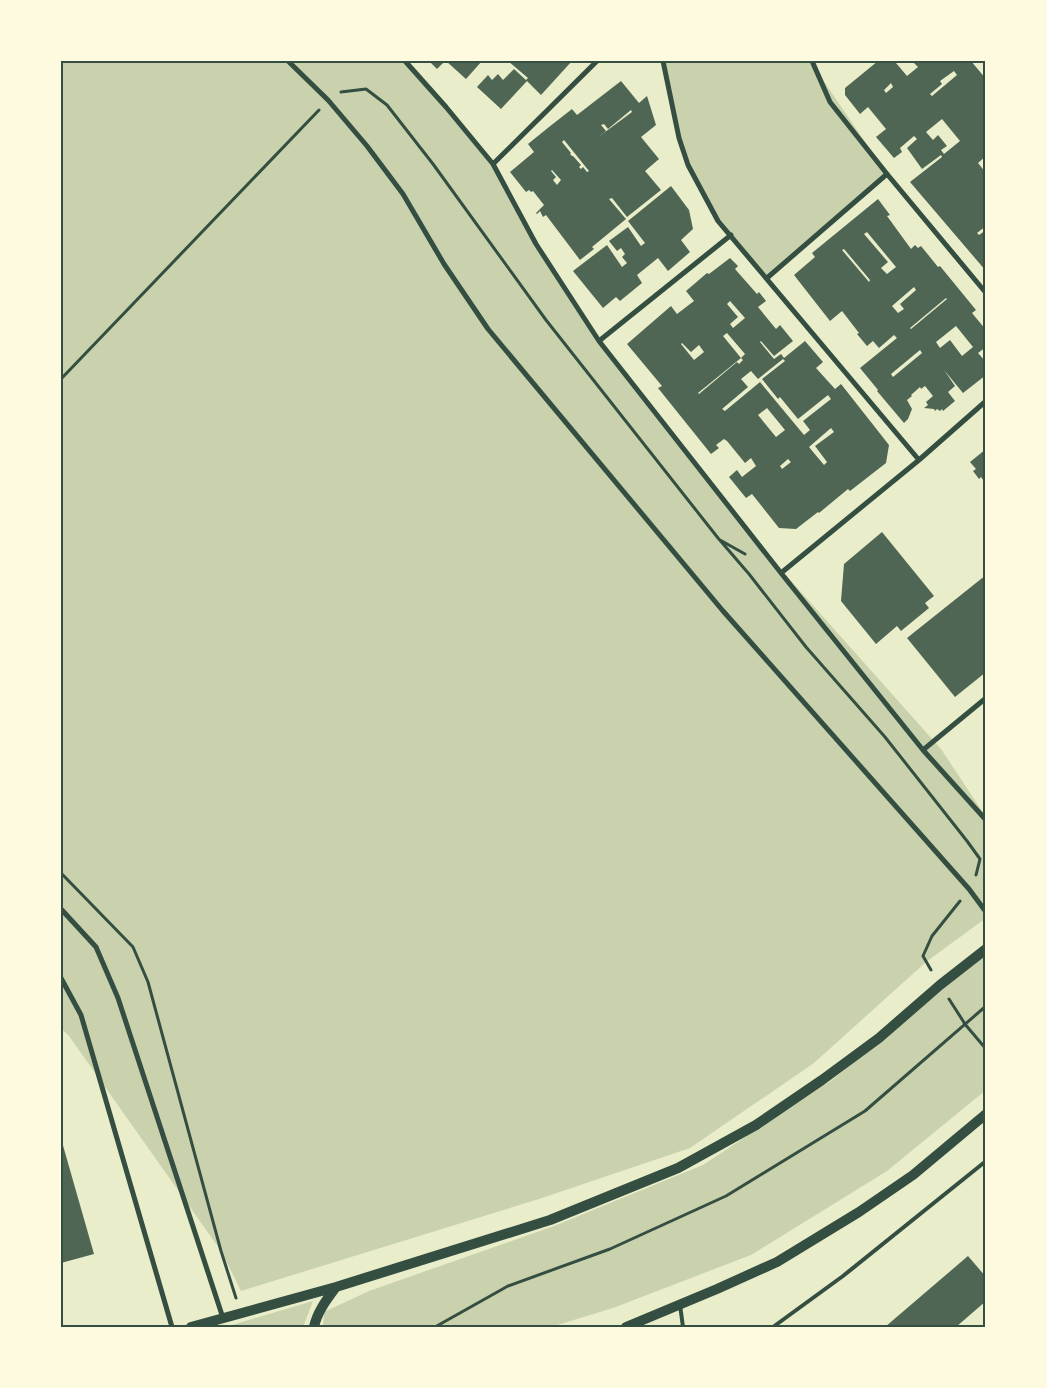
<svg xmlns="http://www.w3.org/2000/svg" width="1047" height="1388" viewBox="0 0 1047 1388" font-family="Rubik,sans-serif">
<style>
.green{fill:#cad2ad}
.building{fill:#4f6655;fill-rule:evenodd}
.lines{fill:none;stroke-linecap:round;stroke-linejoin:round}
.path{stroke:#344e41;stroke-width:3}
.service{stroke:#344e41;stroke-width:4}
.minor{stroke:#344e41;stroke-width:5}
.secondary{stroke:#344e41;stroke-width:10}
.neatline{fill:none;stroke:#344e41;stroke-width:2}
</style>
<rect width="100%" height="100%" fill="#e9edc9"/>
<path class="green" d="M61,61H405L493,164L536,244L599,341L784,573L941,749L986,817V918L926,962L814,1063L690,1148L539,1199L241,1291L221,1251L69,1036L61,1028Z
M663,61H810L887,174L767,278L718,221L688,165L679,138Z
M986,954V1090L887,1171L751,1255L613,1308L551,1327H323L324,1312L369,1291L554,1226L703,1165L832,1080Z
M313,1301L303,1327H225Z"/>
<path class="building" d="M429,61H445L437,69Z
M446,61H482L466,79Z
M508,61H572L541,95L526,80L528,78Z
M878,61H898L896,63L907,76L918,67L912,61H971L986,79V156L978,163L986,173V226L977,233L979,235L986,230V271L910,182L942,157L941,155L922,169L907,148L917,139L914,136L900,148L902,152L894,158L876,137L886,129L868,107L860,114L845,95V88ZM954,71L957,75L932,96L930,94L942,84L940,81ZM891,83L893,87L886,93L884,90ZM942,119L960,141L944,154L941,150L947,146L938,135L933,140L926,132Z
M514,69L527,81L501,109L477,87L488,75L492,80L498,74L503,80Z
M621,81L639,103L647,96L656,125L641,137L659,159L645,171L661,190L627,217L612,198L609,199L626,219L592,247L594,249L580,260L546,215L543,217L540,211L537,214L536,213L544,205L533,191L531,192L529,190L526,192L510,172L534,152L528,144L549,127L572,109L577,115ZM631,110L632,112L597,138L606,131L601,125L604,124L608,129ZM564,140L589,171L587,172L583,167L581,169L579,167L581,165L573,156H572L570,154L571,153L562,142ZM552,170L561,180L557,185L553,180L556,177L551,171Z
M671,186L689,210L693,229L681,240L690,252L668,271L658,258L637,275L642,283L620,301L616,297L603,308L573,271L607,245L622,267L627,263L622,257L625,254L621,248L617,251L609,241L628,227L641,246L645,243L628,221Z
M878,199L890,215L887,216L911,249L915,245L918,248L921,246L938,267L940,266L976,310L972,313L986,330V347L978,353L986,362V375L963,393L944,370L955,386L948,392L955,401L943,411L942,409L940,411L937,409L935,411L934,409L924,408L928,405L926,402L933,396L925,386L921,389L920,387L911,395L912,396L907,400L912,409L908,419L904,423L877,391L878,390L860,368L897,338L894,335L879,348L873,341L867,346L857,334L859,333L842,311L830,321L794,275L815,257L812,253ZM867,232L896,267L887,274L881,268L888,262L864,234ZM844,249L870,280L869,282L842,250ZM914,287L916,290L900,304L904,309L898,313L892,306ZM946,298L947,299L911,329L910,328ZM956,326L973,347L962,356L950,340L940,348L936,342ZM920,350L922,353L893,377L891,374Z
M730,258L738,266L735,269L757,294L759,292L766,301L758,307L776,329L780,325L793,341L774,356L761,341L760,342L774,359L781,354L784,358L805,341L823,362L816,368L835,389L841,384L889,445L886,463L850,491L848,489L819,513L818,512L796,529L779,528L752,494L746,498L729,477L737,470L742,477L756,466L751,458L745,463L727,441L724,439L716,445L719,448L711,454L658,388L662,386L627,344L671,306L677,314L694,301L686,291L707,273L709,274ZM730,301L745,318L733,328L730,324L738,317L727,304ZM727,333L745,354L741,358L743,360L739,364L737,362L699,394L698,393L741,358L723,336ZM682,343L691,352L699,345L704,352L694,360L681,344ZM783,359L785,361L762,379L778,399L780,397L798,419L828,395L831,399L803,421L810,430L804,435L760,382L725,411L722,409L748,387L741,379L751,371L758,379ZM767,408L785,430L776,437L758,415ZM831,428L834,432L815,446L827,462L824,465L809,447ZM788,459L791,462L782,469L780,466Z
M986,449V484L981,477L979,479L973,471L976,469L970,462Z
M882,532L934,596L925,603L929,608L901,631L897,626L876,644L841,601L844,564Z
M986,575V672L955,697L907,638Z
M62,1142L94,1254L61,1263V1143Z
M968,1256L986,1277V1301L956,1327H885Z"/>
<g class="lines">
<path class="path" d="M341,92L366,89L387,105L433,164L546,320L718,538L749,574L806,647L885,737L967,841L980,859L976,875
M61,379L319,110
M720,540L745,554
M61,873L133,947L148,982L221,1251L236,1298
M931,970L923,956L932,936L960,901
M949,999L965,1024
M964,1023L986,1049
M435,1327L508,1286L610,1249L726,1196L865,1111L986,1006"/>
<path class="service" d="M680,1305L683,1327
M773,1327L843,1276L986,1161"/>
<path class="minor" d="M288,61L328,100L367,146L403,194L444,264L488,329L723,611L969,889L986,912
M405,61L446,107L493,164L536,244L599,341L781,573L923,750L986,820
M663,61L679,138L688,165L718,221L919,460
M812,61L830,102L887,174L986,293
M493,164L597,61
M767,278L887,174
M599,341L731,235
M781,573L919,460L986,401
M923,750L986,698
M61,909L96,947L118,998L223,1318
M61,978L81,1015L172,1327"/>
<path class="secondary" d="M191,1327L336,1287L550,1220L678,1168L756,1125L822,1080L879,1038L940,985L986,949
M314,1327C317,1312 327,1299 336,1287
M626,1327L717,1289L777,1262L859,1212L913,1175L986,1114"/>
</g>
<rect width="1047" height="1388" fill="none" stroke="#fefae0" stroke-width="125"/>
<rect x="62" y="62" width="922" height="1264" class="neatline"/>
</svg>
